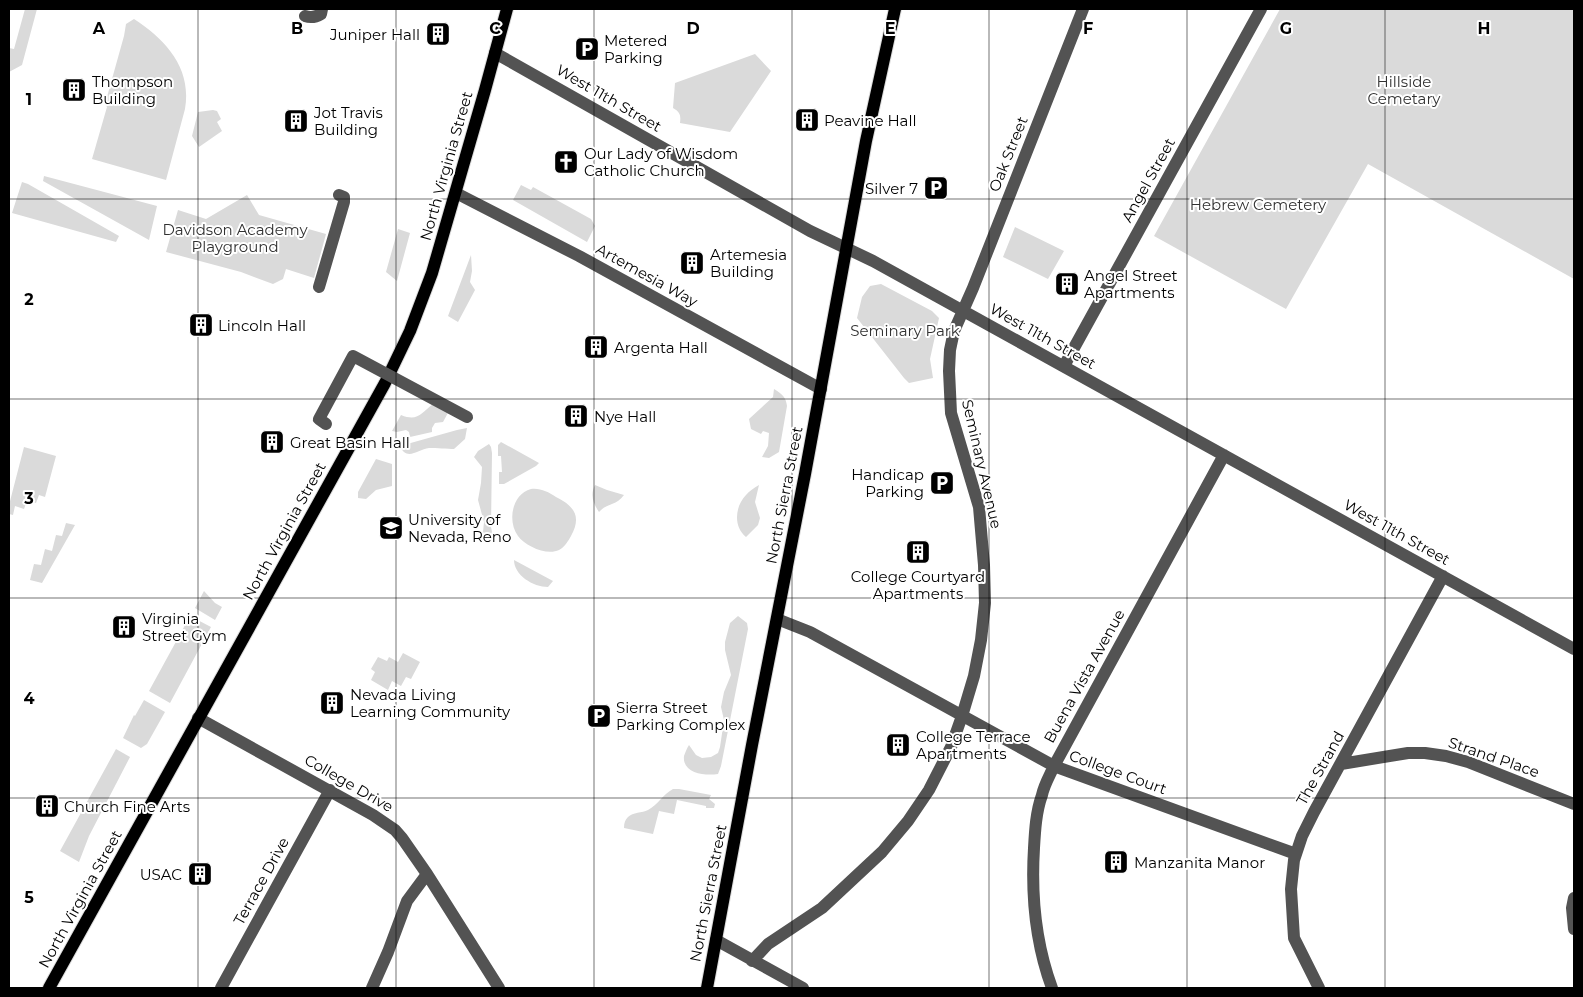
<svg xmlns="http://www.w3.org/2000/svg" width="1583" height="997" viewBox="0 0 1583 997" font-family="Montserrat,sans-serif">
<style>
.green{fill:#dadada}
.lines{fill:none;stroke-linecap:round;stroke-linejoin:round}
.major-casing{stroke:#dbdbdb;stroke-width:14}
.minor{stroke:#535353;stroke-width:12}
.major{stroke:#000;stroke-width:12}
.minor-bridge{stroke:#535353;stroke-width:12}
.grid{fill:none;stroke:#000;stroke-width:1;stroke-opacity:0.55}
.labels{text-anchor:middle;dominant-baseline:central;stroke-width:4;stroke-linejoin:round;paint-order:stroke}
.poi-label{font-size:15px;fill:#000;stroke:#fff;text-anchor:start}
.park-label{font-size:15px;fill:#313131;stroke:#fff}
.street-label{font-size:15px;fill:#000;stroke:#fff}
.grid-label{font-size:16px;text-anchor:middle;font-weight:bold;fill:#000;stroke:#fff;stroke-width:4;stroke-linejoin:round;paint-order:stroke}
</style>
<rect width="100%" height="100%" fill="#fff"/>
<path class="green" d="M25,9H37L22,65L9,72V48L14,49Z
M1280,9H1574V279L1368,164L1286,309L1154,236Z
M134,19C166,40 192,68 185,109L166,180L92,159L107,107L105,104L124,36L126,24Z
M755,54L771,71L730,132L680,123C681,115 680,112 673,108L675,83Z
M213,110L217,111L221,119L217,122L222,131L199,147L192,136L198,112Z
M44,176L157,206L149,240L43,181Z
M22,182L28,184L119,236L116,242L12,213Z
M521,185L531,190L533,187L591,219L595,226L587,242L513,200Z
M247,195L259,215L326,234L314,278L286,269L283,279L273,284L241,272L166,252L178,210L206,219Z
M1015,227L1064,251L1048,279L1003,257Z
M398,229L410,233L397,281L386,272Z
M471,255L472,271L470,282L475,290L458,322L448,316Z
M881,284L932,311L939,318L930,359L933,378L909,383L904,378L857,318L862,297L870,286Z
M774,389C782,394 786,397 787,406L779,452L769,458L762,457L768,446L769,433L763,431L761,434L751,429L749,419L773,397Z
M433,404L449,411L443,422L435,423L432,428V432L410,437L409,432L406,430L397,432L392,431L401,415C418,422 421,413 433,404Z
M467,428L465,439L454,449C448,449 436,448 429,448C418,449 407,462 400,446L457,430Z
M501,442L539,463L536,466L504,484H499V472H502L501,456H498V445Z
M489,444L491,447L492,453L491,527L493,537L491,540L485,536L483,532L484,522L478,500L481,483L482,467L474,457L478,451Z
M24,447L56,456L45,497L39,495L36,503L27,501L24,509L15,506L13,515L9,514V505Z
M376,459L392,464V486L376,490L366,499L358,498V492Z
M595,485L607,490L624,495C616,506 607,503 599,512C593,503 590,495 595,485Z
M759,485L755,502L760,518L758,525L746,537C733,527 735,506 746,495C749,491 754,488 759,485Z
M531,489C541,488 548,492 556,497C574,506 582,516 571,536C568,541 565,547 559,550C547,556 525,546 518,536C507,521 512,494 531,489Z
M66,523L75,525L42,583L30,580L34,564L41,565L45,549L52,551L56,535L62,536Z
M514,560L553,581L548,587C533,587 514,575 514,560Z
M204,591L215,603L222,607L215,620L195,608Z
M190,616L211,627L170,703L149,691Z
M738,616L747,623L748,629L721,766L718,774C706,776 682,774 684,756C685,753 687,748 689,745L696,755L702,758L711,757L718,753L720,747L724,720L721,707L724,692L731,675L725,650V642L730,623Z
M403,653L420,662L411,679L406,677L401,686L392,681L388,690L371,680L375,672L371,669L378,657L387,661L389,657L398,662Z
M144,700L165,712L147,744L141,748L123,738L134,715L135,716Z
M116,749L130,757L89,836L79,862L60,851Z
M673,789H679L711,795L709,799L715,804L714,808H706V806L677,800L674,814L659,811L653,834L624,828C624,823 625,820 628,817C633,812 642,813 648,810C658,805 663,794 673,789Z"/>
<g class="lines">
<defs>
<path id="major" d="M49,988L385,383L410,331L432,273L485,90L507,9
M707,988L752,745L805,474L866,141L895,9"/>
</defs>
<use href="#major" class="major-casing"/>
<path class="minor" d="M305,16C311,18 316,17 321,14L322,9
M495,53L810,231L873,261L1574,649
M456,193L579,256L821,389
M319,287L344,202V197L339,195
M1064,366L1261,9
M777,619L810,632L1054,766L1296,854
M198,718L373,815L395,830L402,838L427,874L499,988
M1341,764L1408,753H1425L1446,756L1468,762L1574,804
M1574,898L1572,908L1574,929
M716,940L803,988
M752,961L768,944L822,908L882,852L908,821L929,790L951,747L962,716L974,676L981,640L985,603L984,565L979,507L951,413L949,371L950,350L954,331L973,288L1083,9
M221,988L330,790
M372,988L388,952L407,901L427,874
M1052,988C1035,942 1031,897 1034,848C1035,830 1036,812 1042,795C1044,785 1050,775 1054,766L1224,455
M1319,988L1294,938L1291,889L1294,860L1302,836L1314,812L1443,576"/>
<use href="#major" class="major"/>
<path class="minor-bridge" d="M326,424L319,419L353,356L467,417"/>
</g>
<path class="grid" d="M198,9V988M396,9V988M594,9V988M792,9V988M989,9V988M1187,9V988M1385,9V988M9,199H1574M9,399H1574M9,598H1574M9,798H1574"/>
<defs>
<symbol id="building-square" viewBox="-11 -11 22 22"><rect x="-9" y="-9" width="18" height="18" rx="4" fill="#000" stroke="#fff"/><path d="M-4-6H4V6H1V3H-1V6H-4ZM-2.5-4.3h1.7v1.8h-1.7ZM.8-4.3h1.7v1.8H.8ZM-2.5-1h1.7V.8h-1.7ZM.8-1h1.7V.8H.8Z" fill="#fff"/></symbol>
<symbol id="parking-square" viewBox="-11 -11 22 22"><rect x="-9" y="-9" width="18" height="18" rx="4" fill="#000" stroke="#fff"/><path d="M-3.5-5.5H1a3.5 3.5 0 0 1 0 7H-1V5.5H-3.5ZM-1-3.4V-.6H.8a1.4 1.4 0 0 0 0-2.8Z" fill="#fff"/></symbol>
<symbol id="church-square" viewBox="-11 -11 22 22"><rect x="-9" y="-9" width="18" height="18" rx="4" fill="#000" stroke="#fff"/><path d="M-1.2-6h2.4v3.5h3.3v2.4h-3.3V6h-2.4V-.1h-3.3v-2.4h3.3Z" fill="#fff"/></symbol>
<symbol id="university-square" viewBox="-11 -11 22 22"><rect x="-9" y="-9" width="18" height="18" rx="4" fill="#000" stroke="#fff"/><path d="M0-5L7-2L0 1L-7-2ZM-4 1L0 2.5L4 1V4Q0 6-4 4Z" fill="#fff"/></symbol>
</defs>
<g fill-rule="evenodd">
<use href="#building-square" x="424" y="20" width="28" height="28"/>
<use href="#parking-square" x="573" y="35" width="28" height="28"/>
<use href="#building-square" x="60" y="76" width="28" height="28"/>
<use href="#building-square" x="793" y="106" width="28" height="28"/>
<use href="#building-square" x="282" y="107" width="28" height="28"/>
<use href="#church-square" x="552" y="148" width="28" height="28"/>
<use href="#parking-square" x="922" y="174" width="28" height="28"/>
<use href="#building-square" x="678" y="249" width="28" height="28"/>
<use href="#building-square" x="1053" y="270" width="28" height="28"/>
<use href="#building-square" x="187" y="311" width="28" height="28"/>
<use href="#building-square" x="582" y="333" width="28" height="28"/>
<use href="#building-square" x="562" y="402" width="28" height="28"/>
<use href="#building-square" x="258" y="428" width="28" height="28"/>
<use href="#parking-square" x="928" y="469" width="28" height="28"/>
<use href="#university-square" x="377" y="514" width="28" height="28"/>
<use href="#building-square" x="904" y="538" width="28" height="28"/>
<use href="#building-square" x="110" y="613" width="28" height="28"/>
<use href="#building-square" x="318" y="689" width="28" height="28"/>
<use href="#parking-square" x="585" y="702" width="28" height="28"/>
<use href="#building-square" x="884" y="731" width="28" height="28"/>
<use href="#building-square" x="33" y="792" width="28" height="28"/>
<use href="#building-square" x="1102" y="848" width="28" height="28"/>
<use href="#building-square" x="186" y="860" width="28" height="28"/>
</g>
<g class="labels">
<g class="poi-label">
<text x="420" y="34" text-anchor="end">Juniper Hall</text>
<text x="604" y="40">Metered<tspan x="604" dy="17">Parking</tspan></text>
<text x="92" y="81">Thompson<tspan x="92" dy="17">Building</tspan></text>
<text x="314" y="112">Jot Travis<tspan x="314" dy="17">Building</tspan></text>
<text x="824" y="120">Peavine Hall</text>
<text x="584" y="153">Our Lady of Wisdom<tspan x="584" dy="17">Catholic Church</tspan></text>
<text x="918" y="188" text-anchor="end">Silver 7</text>
<text x="710" y="254">Artemesia<tspan x="710" dy="17">Building</tspan></text>
<text x="1084" y="275">Angel Street<tspan x="1084" dy="17">Apartments</tspan></text>
<text x="218" y="325">Lincoln Hall</text>
<text x="614" y="347">Argenta Hall</text>
<text x="594" y="416">Nye Hall</text>
<text x="290" y="442">Great Basin Hall</text>
<text x="924" y="474" text-anchor="end">Handicap<tspan x="924" dy="17">Parking</tspan></text>
<text x="408" y="519">University of<tspan x="408" dy="17">Nevada, Reno</tspan></text>
<text x="918" y="576" text-anchor="middle">College Courtyard<tspan x="918" dy="17">Apartments</tspan></text>
<text x="142" y="618">Virginia<tspan x="142" dy="17">Street Gym</tspan></text>
<text x="350" y="694">Nevada Living<tspan x="350" dy="17">Learning Community</tspan></text>
<text x="616" y="707">Sierra Street<tspan x="616" dy="17">Parking Complex</tspan></text>
<text x="916" y="736">College Terrace<tspan x="916" dy="17">Apartments</tspan></text>
<text x="64" y="806">Church Fine Arts</text>
<text x="1134" y="862">Manzanita Manor</text>
<text x="182" y="874" text-anchor="end">USAC</text>
</g>
<g class="park-label">
<text x="1404" y="81">Hillside<tspan x="1404" dy="17">Cemetary</tspan></text>
<text x="1258" y="204">Hebrew Cemetery</text>
<text x="235" y="229">Davidson Academy<tspan x="235" dy="17">Playground</tspan></text>
<text x="905" y="330">Seminary Park</text>
</g>
<g class="street-label">
<text transform="translate(609 98) rotate(30)">West 11th Street</text>
<text transform="translate(1008 154) rotate(-68)">Oak Street</text>
<text transform="translate(446 166) rotate(-74)">North Virginia Street</text>
<text transform="translate(1148 180) rotate(-61)">Angel Street</text>
<text transform="translate(647 275) rotate(29)">Artemesia Way</text>
<text transform="translate(1043 336) rotate(29)">West 11th Street</text>
<text transform="translate(982 464) rotate(77)">Seminary Avenue</text>
<text transform="translate(784 495) rotate(-79)">North Sierra Street</text>
<text transform="translate(284 531) rotate(-61)">North Virginia Street</text>
<text transform="translate(1397 532) rotate(29)">West 11th Street</text>
<text transform="translate(1084 676) rotate(-61)">Buena Vista Avenue</text>
<text transform="translate(1494 757) rotate(19)">Strand Place</text>
<text transform="translate(1320 768) rotate(-61)">The Strand</text>
<text transform="translate(1118 772) rotate(20)">College Court</text>
<text transform="translate(349 783) rotate(30)">College Drive</text>
<text transform="translate(261 881) rotate(-61)">Terrace Drive</text>
<text transform="translate(708 893) rotate(-79)">North Sierra Street</text>
<text transform="translate(80 899) rotate(-61)">North Virginia Street</text>
</g>
</g>
<g class="grid-label">
<text x="99" y="34">A</text>
<text x="297" y="34">B</text>
<text x="495" y="34">C</text>
<text x="693" y="34">D</text>
<text x="890" y="34">E</text>
<text x="1088" y="34">F</text>
<text x="1286" y="34">G</text>
<text x="1484" y="34">H</text>
<text x="29" y="105">1</text>
<text x="29" y="305">2</text>
<text x="29" y="504">3</text>
<text x="29" y="704">4</text>
<text x="29" y="903">5</text>
</g>
<rect width="1583" height="997" fill="none" stroke="#000000" stroke-width="20"/>
</svg>
